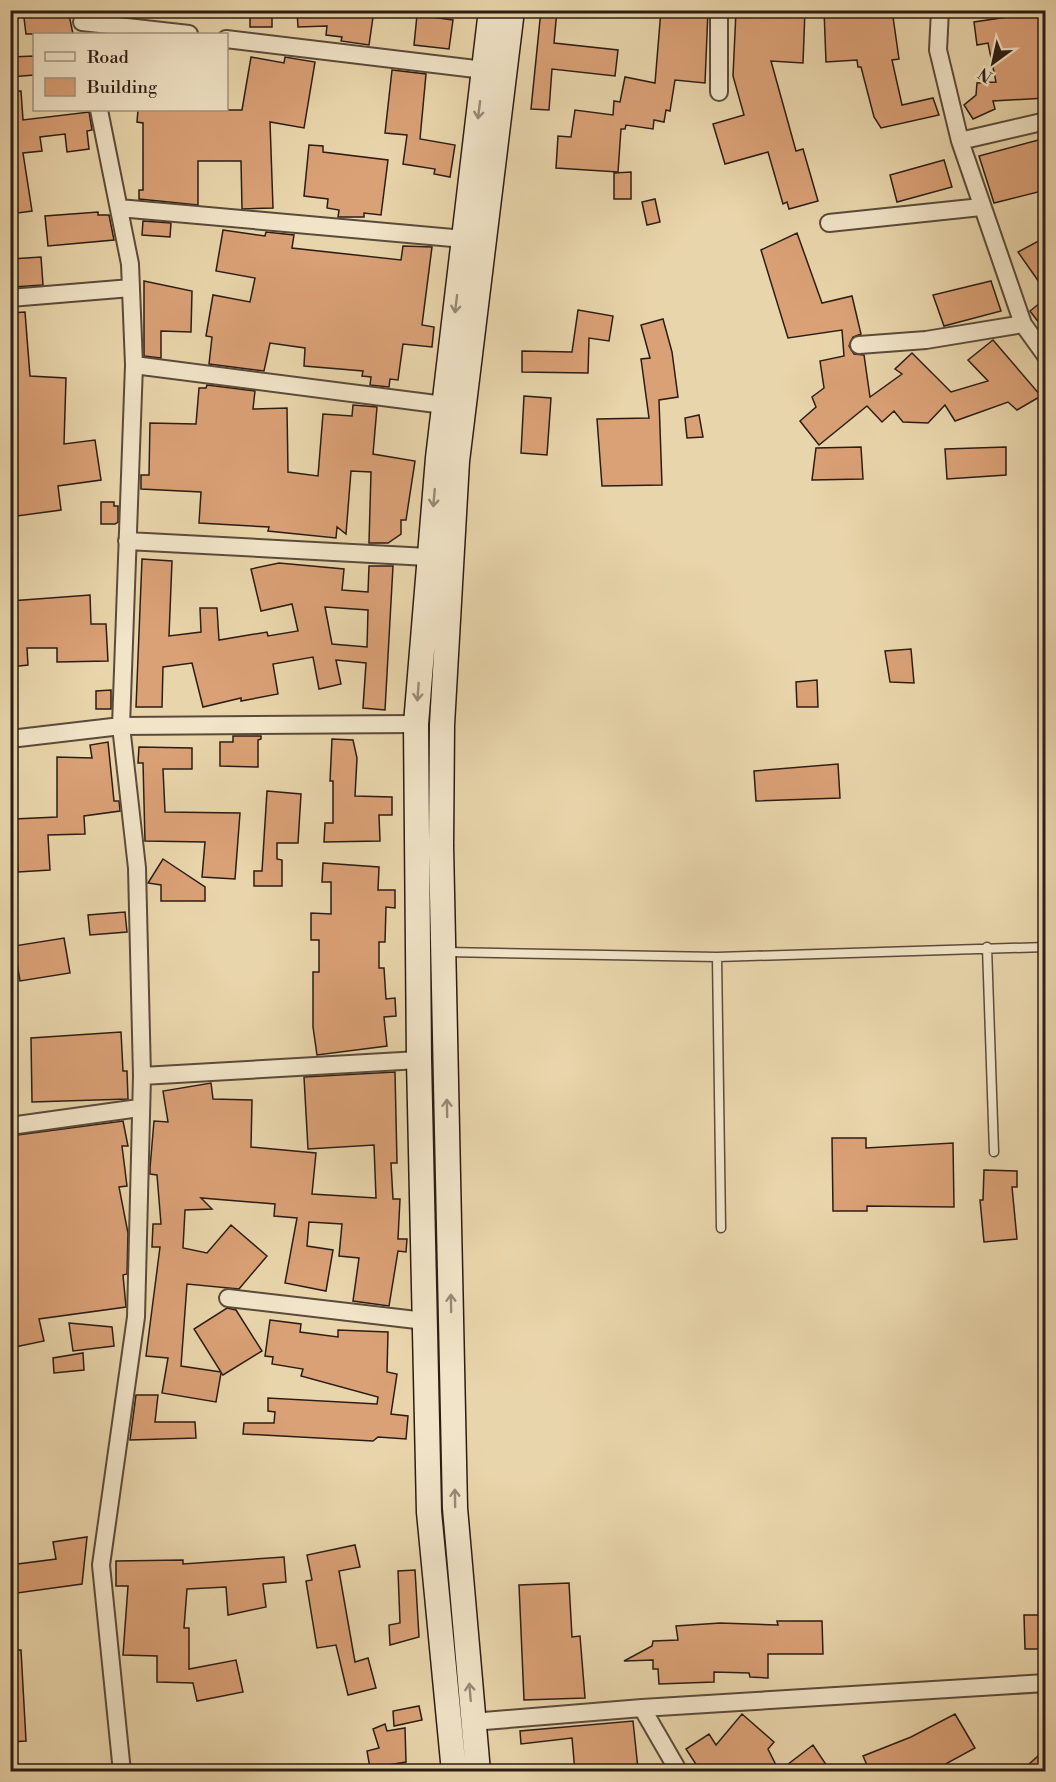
<svg xmlns="http://www.w3.org/2000/svg" width="1056" height="1782" viewBox="0 0 1056 1782" font-family="'Libre Bodoni',serif">
<style>
.building{fill:#daa076;stroke:#2c1d14;stroke-width:1.5;fill-rule:evenodd}
.lines{fill:none;stroke-linecap:round;stroke-linejoin:round}
.lane-casing{stroke:#5b4b3a;stroke-width:11}
.street-casing{stroke:#5b4b3a;stroke-width:20}
.secondary-casing{stroke:#2c1d14;stroke-width:27}
.lane{stroke:#f1e4c8;stroke-width:8}
.street{stroke:#f1e4c8;stroke-width:16}
.secondary{stroke:#f1e4c8;stroke-width:24}
.oneway{stroke:#988a77}
</style>
<rect width="100%" height="100%" fill="#e9d5ab"/>
<filter id="stains"><feTurbulence type="fractalNoise" baseFrequency=".00333" numOctaves="4"/><feColorMatrix values="0 0 0 0 .2 0 0 0 0 .09 0 0 0 0 .02 0 0 0 .5 -.17"/></filter>
<radialGradient id="worn" r=".72"><stop offset=".6" stop-color="#630" stop-opacity="0"/><stop offset="1" stop-color="#630" stop-opacity=".3"/></radialGradient>
<path class="building" d="M23,10H68L73,34H26Z
M250,10H272V27H250Z
M297,10H374L369,45L341,41L342,37L326,35L327,26L298,27Z
M541,10H557L554,43L618,50L615,76L552,69L549,110L531,109Z
M661,10H708L705,83L675,80L670,111L666,110L664,122L654,120L653,129L626,125L625,129H621L618,172L556,168L558,136L571,137L575,110L613,115L614,101L620,102L625,77L655,83Z
M780,10H805L803,63L771,61L796,151L803,149L818,201L789,209L787,202L783,204L768,152L725,164L713,124L744,115L733,76L736,11L780,13Z
M824,10H892L899,59L892,60L902,105L933,98L939,115L881,128L874,117L861,67H858L857,60L826,62Z
M1027,10H1046V98L993,101L995,109L973,119L964,105L976,95L977,83L996,82L988,43L977,45L974,22L1028,14Z
M417,15L453,20L449,49L414,45Z
M34,56V75L10,77V57Z
M251,57L284,63L285,57L315,62L304,128L270,122L273,208L242,209L241,161H198V205L139,199V190H143V123L137,122L138,110H242Z
M392,70L426,74L420,139L455,145L450,177L434,174L435,169L403,164L407,135L385,133Z
M21,91L23,120L89,112L92,130L87,131L89,149L67,152L65,134L40,137L42,151L23,153L32,211L10,214V92Z
M1046,138V190L994,203L979,156Z
M309,145L323,146V152L388,160L381,215L364,213V217H338L339,210L327,208L328,199L304,196Z
M944,160L952,187L897,202L890,175Z
M631,172V199H614V173Z
M655,199L660,222L647,225L642,202Z
M98,212V215H109L114,240L48,246L45,216Z
M143,221L171,223L170,237L142,235Z
M223,230L265,236L266,232L294,235L292,248L401,260L403,246L432,247L422,325L434,327L432,347L403,344L398,380L390,379L389,387L370,385L371,377L362,376L363,371L304,366L305,348L270,343L264,371L209,364L212,337L206,336L213,295L250,302L255,278L216,271Z
M797,233L822,303L852,296L861,334L853,337L849,346L854,354L864,355L870,397L902,374L895,369L912,353L951,392L988,381L968,360L993,340L1041,396L1017,410L1008,402L955,421L945,405L928,423L903,422L894,411L882,422L867,406L819,445L800,421L816,407L812,397L824,388L820,361L844,356L842,330L788,338L761,250Z
M1046,237V292L1018,252Z
M41,257L43,285L13,287L11,259Z
M144,281L192,291L191,332L161,331V358L144,356Z
M991,281L1001,311L944,326L933,295Z
M1046,298V332L1030,311Z
M578,310L613,316L609,341L589,338L588,373L522,372V351L572,352Z
M25,312L30,376L66,378L64,444L95,440L101,480L58,486L61,510L17,516L10,480V313Z
M663,319L672,352L678,397L659,400L662,485L602,486L597,419L649,418L641,359L650,358L641,325Z
M207,385L255,391L253,409L287,408L288,472L318,476L323,414L352,416L353,405L377,407L373,454L415,461L406,520H401V534L388,543H369L371,472L351,471L346,534L337,527L336,538L268,531L269,527L199,523L201,492L141,489V475H149L150,423L196,424L199,388H206Z
M524,396L551,398L547,455L521,453Z
M699,415L703,437L687,438L685,418Z
M861,447L863,479L812,480L816,448Z
M1006,447V475L947,479L945,449Z
M101,502H114V506H118V522L115,524H101Z
M142,559L172,561L169,636L201,632L200,608H217L219,640L267,632L268,636L298,631L292,604L261,611L251,569L279,563L344,569L342,590L368,592L369,566H393L385,710L363,708L366,663L336,660L341,684L319,689L313,657L273,664L278,694L241,701V698L203,707L192,663L163,667L162,707H136ZM325,607L368,610L367,647L332,644Z
M90,595L91,624H106L108,661L57,662V648H27L28,665L10,667V601Z
M911,649L914,683L890,682L885,651Z
M817,680L818,707H797L796,682Z
M111,690V709H96V691Z
M233,736H261V739L258,740V767L220,766V742H233Z
M332,739L353,740L357,758L355,796L392,797V815H379L380,841L324,842L325,823H333V781H330Z
M108,742L114,801H119L120,811L84,816L85,834L48,835L50,870L18,872L14,819L57,817V757L92,758L90,745Z
M139,747L192,748V769H163L165,812L240,813L235,879L202,877L205,842L145,841L143,763H138Z
M838,764L840,798L756,801L754,771Z
M267,791L301,794L298,843H277V859L282,860V886H254V871H262Z
M163,859L205,887V901H161V885L148,883Z
M323,863L379,867L378,890H395V908L386,907L385,942H379V968H384L386,999L395,998L396,1016L384,1017L387,1046L317,1055L313,1027V972H319V940H311V913L331,914V882H322Z
M125,912L127,932L90,935L88,915Z
M64,938L70,973L20,981L14,946Z
M121,1032L123,1071H127L128,1099L32,1102L31,1038Z
M395,1072L397,1163H391L393,1199H400L398,1239H407L406,1252L398,1251L389,1306L353,1301L359,1258L339,1256L342,1224L309,1222L307,1246L333,1250L326,1291L285,1283L297,1218L274,1216L275,1204L201,1198L212,1209L185,1210L183,1248L207,1253L231,1225L267,1256L239,1289L187,1284L181,1366L221,1372L194,1329L227,1308L236,1310L262,1351L223,1375L221,1373L216,1402L162,1393L168,1358L146,1356L160,1247H152L153,1224H161L157,1175L150,1174V1168L154,1121L168,1122L163,1091L211,1083L213,1099L252,1100L251,1147L316,1153L312,1194L376,1198L374,1145L308,1149L304,1077Z
M123,1121L128,1146H122L127,1186L119,1187L128,1233L127,1274L123,1275L126,1307L39,1319L44,1341L10,1348V1208H13L10,1136Z
M832,1138H866V1148L953,1143L954,1207L867,1206V1211H833Z
M984,1170L1017,1171V1187H1012L1017,1239L984,1242L980,1200H983Z
M270,1320L301,1324L300,1332L338,1337V1330L388,1332L387,1372L397,1374L391,1414L408,1416L406,1439L378,1437L373,1441L243,1434L244,1423H274L275,1412L268,1411V1398L377,1404L378,1397L301,1376L303,1369L272,1364L273,1357L265,1356Z
M69,1323L112,1327L114,1346L73,1351Z
M83,1353L84,1370L54,1373L53,1358Z
M136,1395H158L155,1422H195L196,1438L130,1440Z
M87,1537L82,1584L10,1594V1565L56,1559L53,1542Z
M355,1545L360,1567L339,1571L355,1662L368,1658L376,1688L348,1695L336,1645L317,1648L306,1581L312,1580L307,1555Z
M284,1557L286,1582L263,1584L266,1607L228,1615L226,1587L187,1589L184,1628H189V1669L236,1660L243,1692L197,1701L193,1683L157,1682V1656L123,1655L128,1586H116V1561L183,1560V1564Z
M415,1570L419,1637L390,1645L389,1625L400,1623L398,1571Z
M569,1583L572,1637L580,1636L585,1698L524,1700L519,1585Z
M1024,1615H1046V1649H1025Z
M777,1621H822L823,1654H768V1678L750,1677L749,1673L714,1672V1682L659,1684L658,1669H653V1660L624,1661L652,1646L653,1641L678,1640L676,1626L720,1623L778,1625Z
M10,1650H21L26,1741L10,1742Z
M419,1706L422,1720L394,1726L393,1711Z
M742,1714L774,1742L768,1749L779,1771L813,1745L831,1772H701L686,1749L709,1734L716,1745Z
M955,1714L975,1748L931,1772H890L888,1767L870,1772L863,1756L911,1737Z
M633,1721L638,1769L575,1772L572,1738L521,1744L520,1731Z
M385,1724L387,1731L405,1728L406,1762L370,1768L367,1751L379,1748L373,1729Z
M1046,1749V1772H1020Z"/>
<g class="lines">
<defs>
<path id="lane" d="M987,947L994,1152
M447,952L717,957L1046,947
M717,957L721,1228"/>
<path id="street" d="M719,10V92
M940,10L938,50L960,141L1023,324L1046,356
M82,22L189,34
M226,39L484,70
M99,110L130,264L134,365L121,726L137,868L142,1076L136,1317L101,1565L122,1772
M960,141L1046,121
M119,208L464,239
M829,223L981,207
M10,298L131,288
M859,345L926,340L1023,324
M134,365L444,405
M127,541L428,557
M10,739L121,726L416,724
M142,1076L419,1060
M10,1126L139,1108
M228,1298L425,1321
M642,1708L1046,1683
M472,1722L642,1708L679,1772"/>
<path id="secondary" d="M454,1772L429,1512L419,1060L416,724L438,458L491,10
M478,1772L455,1508L441,846L442,725L457,461L512,10"/>
</defs>
<use href="#lane" class="lane-casing"/>
<use href="#street" class="street-casing"/>
<use href="#secondary" class="secondary-casing"/>
<use href="#lane" class="lane"/>
<use href="#street" class="street"/>
<use href="#secondary" class="secondary"/>
</g>
<defs><path id="oneway-shaft" d="M-6 0H5M1.5-3L5.5 0L1.5 3" fill="none" stroke-width="1.6" stroke-linecap="round" stroke-linejoin="round" transform="scale(1.5)"/></defs>
<g class="oneway">
<use href="#oneway-shaft" transform="translate(479 110) rotate(97)"/>
<use href="#oneway-shaft" transform="translate(456 304) rotate(97)"/>
<use href="#oneway-shaft" transform="translate(434 498) rotate(95)"/>
<use href="#oneway-shaft" transform="translate(418 692) rotate(94)"/>
<use href="#oneway-shaft" transform="translate(447 1108) rotate(-91)"/>
<use href="#oneway-shaft" transform="translate(451 1303) rotate(-91)"/>
<use href="#oneway-shaft" transform="translate(455 1498) rotate(-91)"/>
<use href="#oneway-shaft" transform="translate(470 1692) rotate(-95)"/>
</g>
<rect width="1056" height="1782" fill="none" stroke="#e9d5ab" stroke-width="36"/>
<rect x="12" y="12" width="1032" height="1758" fill="none" stroke="#2c1d14" stroke-width="3"/>
<rect x="18" y="18" width="1020" height="1746" fill="none" stroke="#2c1d14" stroke-width="1.5"/>
<rect x="33" y="33" width="195" height="78" fill="#f1e4c8" stroke="#a29480" stroke-width="1.5"/>
<rect x="45" y="52" width="30" height="9" fill="#f1e4c8" stroke="#a29480" stroke-width="1.5"/>
<text x="87" y="63" font-size="18" fill="#2c1d14">Road</text>
<rect x="45" y="78" width="30" height="18" fill="#daa076" stroke="#a29480" stroke-width="1.5"/>
<text x="87" y="93" font-size="18" fill="#2c1d14">Building</text>
<g transform="translate(993 63) rotate(213)" stroke="#f1e4c8" stroke-width="4.5" paint-order="stroke">
<path d="M0-4.5L10 22L0 15L-10 22Z" fill="#2c1d14"/>
<text y="-9" font-size="16" font-weight="bold" text-anchor="middle" fill="#2c1d14">N</text>
</g>
<rect width="100%" height="100%" filter="url(#stains)"/>
<rect width="100%" height="100%" fill="url(#worn)"/>
</svg>
